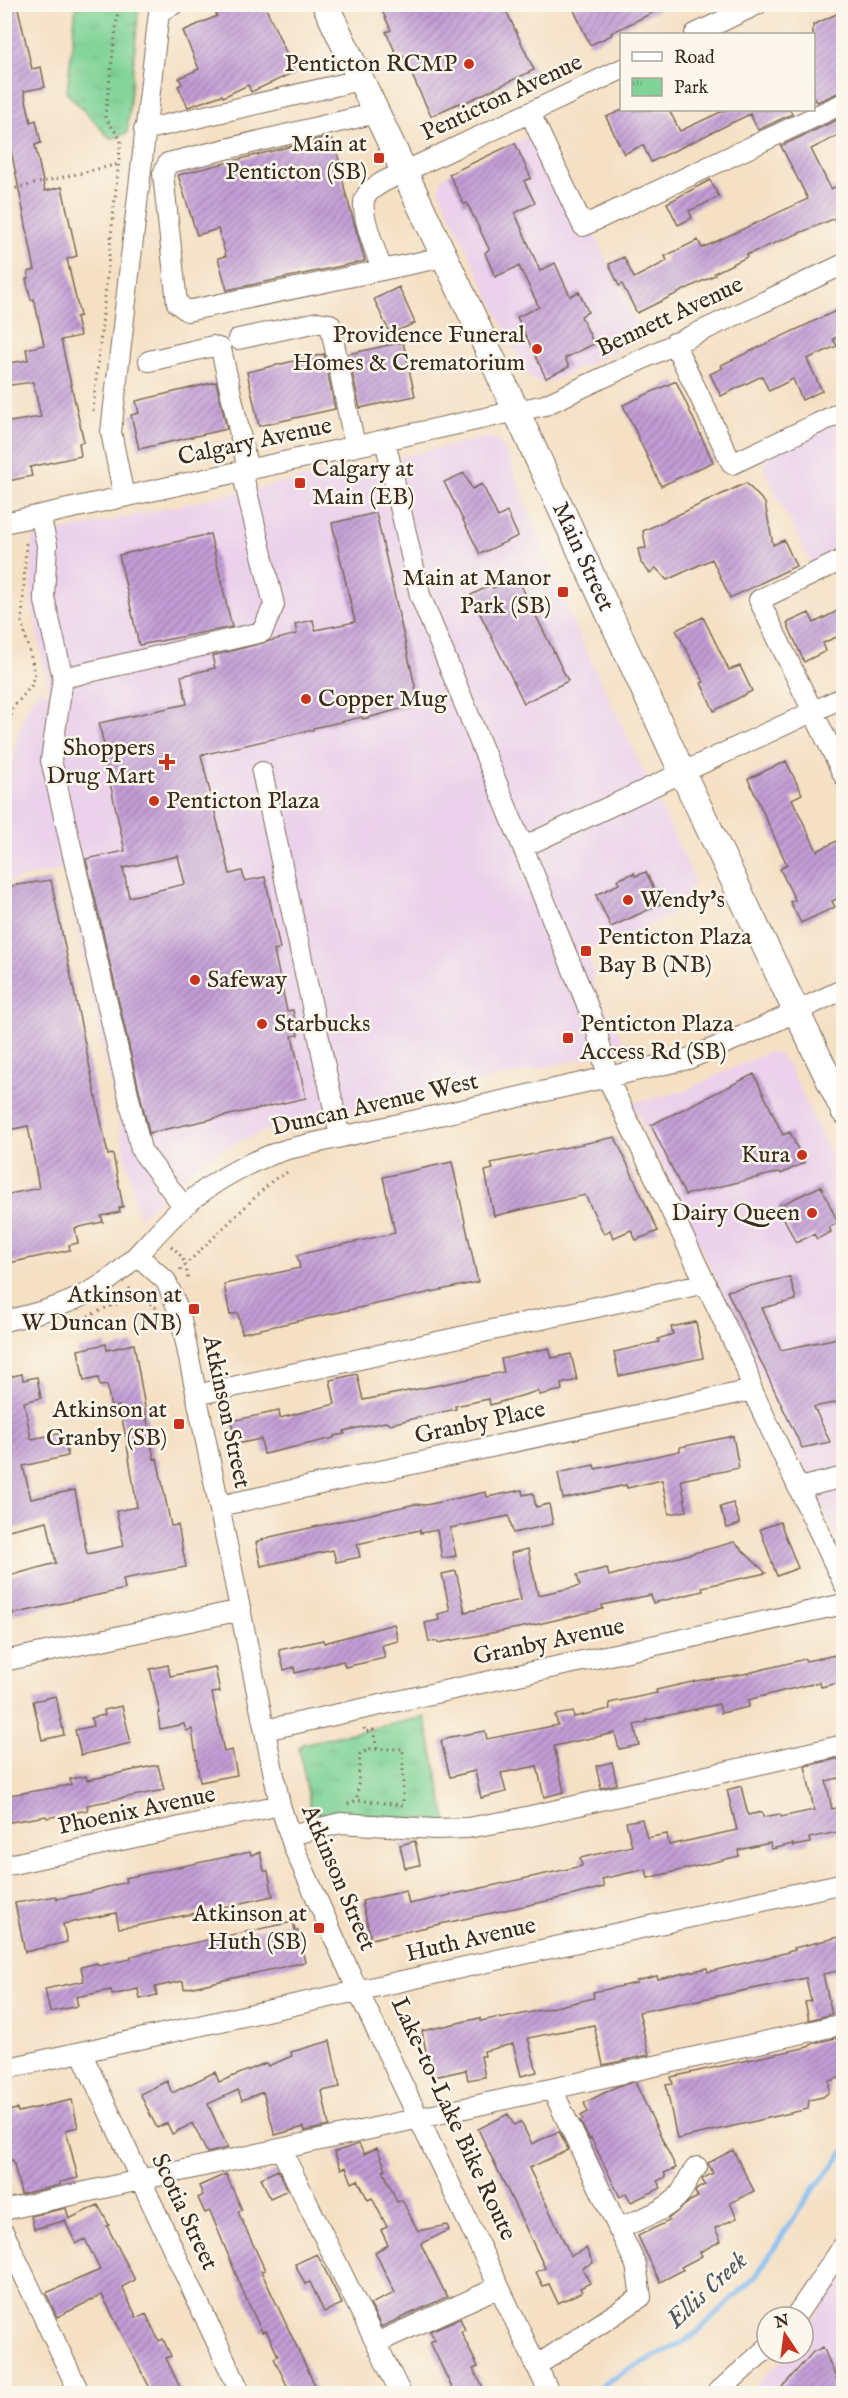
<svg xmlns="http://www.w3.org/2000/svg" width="848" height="2398" viewBox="0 0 848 2398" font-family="'IM FELL English',serif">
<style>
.built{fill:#ebd1eb}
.park{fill:url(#park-tufts);stroke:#5d7e5a;stroke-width:1.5}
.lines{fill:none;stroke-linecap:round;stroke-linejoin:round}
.stream{stroke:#7ebbf1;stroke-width:5}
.building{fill:url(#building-hatch);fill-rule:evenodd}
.minor-casing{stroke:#7c6a58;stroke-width:22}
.major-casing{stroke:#7c6a58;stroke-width:28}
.path{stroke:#7c6a58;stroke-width:3;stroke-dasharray:1.5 4.5;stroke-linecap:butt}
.minor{stroke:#fff;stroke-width:20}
.major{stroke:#fff;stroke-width:26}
.poi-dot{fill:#c8321e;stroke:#fbf7ec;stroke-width:2}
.labels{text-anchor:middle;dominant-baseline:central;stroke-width:5;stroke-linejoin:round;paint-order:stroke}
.poi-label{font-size:24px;fill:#3b2a1e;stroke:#fbf7ec;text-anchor:end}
.street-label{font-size:24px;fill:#3b2a1e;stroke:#fbf7ec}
.water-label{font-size:26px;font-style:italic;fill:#4f565d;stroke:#fbf7ec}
</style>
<defs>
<pattern id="park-tufts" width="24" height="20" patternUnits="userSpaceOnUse" patternTransform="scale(1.5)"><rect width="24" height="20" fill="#7fd396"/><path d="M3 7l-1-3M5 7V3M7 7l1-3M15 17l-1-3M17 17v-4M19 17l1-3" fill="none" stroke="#6fb581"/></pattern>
<pattern id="building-hatch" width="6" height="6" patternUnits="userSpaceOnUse" patternTransform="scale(1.5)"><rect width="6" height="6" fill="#c29dd6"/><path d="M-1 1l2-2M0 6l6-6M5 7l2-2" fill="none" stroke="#9f80ad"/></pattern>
</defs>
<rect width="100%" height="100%" fill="#fbf7ec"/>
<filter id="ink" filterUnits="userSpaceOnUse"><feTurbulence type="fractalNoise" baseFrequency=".0167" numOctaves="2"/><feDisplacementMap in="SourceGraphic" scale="12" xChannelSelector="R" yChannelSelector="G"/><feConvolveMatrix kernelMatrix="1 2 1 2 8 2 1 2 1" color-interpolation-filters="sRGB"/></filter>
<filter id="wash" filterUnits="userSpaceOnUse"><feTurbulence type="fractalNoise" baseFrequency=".008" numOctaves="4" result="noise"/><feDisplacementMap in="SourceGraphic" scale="24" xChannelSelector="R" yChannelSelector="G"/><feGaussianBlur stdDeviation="1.35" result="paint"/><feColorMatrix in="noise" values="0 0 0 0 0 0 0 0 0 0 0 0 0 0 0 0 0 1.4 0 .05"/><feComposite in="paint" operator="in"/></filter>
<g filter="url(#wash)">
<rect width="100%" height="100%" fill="#f5e0c4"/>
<path class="built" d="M531,135L579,237L593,231L643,338L552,381L542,384L531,379L525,372L439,190L441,179L445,176Z
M843,419V549L812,565L764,470L767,455Z
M485,438H494L504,447L572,620L696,882L670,916L606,946L594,947L581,944L594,971L592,982L625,1045L630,1048L269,1129L222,1149L190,1170L139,1218L64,869L5,882V798L23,715L39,688L48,694L49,691L31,603L32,538Z
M843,1016V1047L836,1026Z
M768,1052L778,1054L788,1064L843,1182V1550L633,1103L684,1091Z
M843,2274V2393L747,2394L789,2353H803V2335Z"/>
<path class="park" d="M76,5H139L127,133L111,139L67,93Z
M425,1717L447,1822L341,1813L313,1820L299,1748L302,1744Z"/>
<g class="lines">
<path class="stream" d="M589,2394L618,2375L691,2338L756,2276L809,2195L844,2152"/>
</g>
<g id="blocks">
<path class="building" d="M4,4H17L32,69L41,67L45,87L24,91L31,122L36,120L41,143L35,145L45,191L62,187L77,256L67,259L80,316L76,317L80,336L61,340L84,442L79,443L81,456L30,467L32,476L4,482V423L41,417L33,382L4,386V364L28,360L26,349L44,345L34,299L31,300L26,279L29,278L28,272L35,270L4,115Z
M212,4H264L295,72L251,92L248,85L223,97L222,95L188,107L178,86L182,84L179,78L199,69L183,31L217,16Z
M379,4H503L534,70L460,105L459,103L431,116L403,56L398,58L386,32L391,30Z
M581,4H670L611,33L612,35L590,45L573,8Z
M843,11V91L817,102L813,95V25Z
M622,110H669L680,131L725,110H790L792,114L758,130L750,114L651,162L643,145L624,154L606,117Z
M843,117V133L811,149L831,189L843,183V215L746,255L747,257L714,273L715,275L637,313L622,284L619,286L609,264L624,257L634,278L667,261L665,256L698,240L702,248L808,199L781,146Z
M327,137L328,141L332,140L335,151H337L345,191L365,261L227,290L218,258L226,256L218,229L197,235L178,175Z
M515,143L531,178L524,181L535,203L515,213L540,271L555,263L570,296L579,292L588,312L581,316L594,344L565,358L569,367L546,378L517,317L539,307L519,266L495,277L485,253L489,249L467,203L464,204L449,174Z
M710,180L719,197L689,211L692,218L678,225L667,203Z
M399,287L415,323L390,334L374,299Z
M840,309L843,317V334L833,339L837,346L807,359L822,391L802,400L793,379L769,391L762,376L721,396L710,374L723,368L721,365Z
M403,342L415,396L360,408L348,354Z
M324,354L335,409L259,426L247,372Z
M676,381L713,462L661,486L623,405Z
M216,382L227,429L139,449L131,415L139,413L136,401Z
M464,473L472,489L482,484L498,517L507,512L518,536L480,554L444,482Z
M746,483L765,503L773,545L784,540L796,566L730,598L712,559L667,580L656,568L650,573L641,563L638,549L646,548L643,531Z
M376,513L419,704L363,719L362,717L313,728V730L201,755L230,874L242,871L245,881L265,877L280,949L274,951L287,1011L293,1010L298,1035L292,1036L306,1098L149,1133L86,859L125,851L103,751L105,750L99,723L187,704L181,676L215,668L212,656L297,634L295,624L313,620L315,630L355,622L332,523ZM178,856L185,884L129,897L123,868Z
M210,534L232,627L139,645L119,555Z
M517,577L568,681L524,703L471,595L491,585L493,588Z
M843,608V634L823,643L826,651L804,662L787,623L809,613L814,623Z
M703,617L729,670L740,666L752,691L714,711L701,683L704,682L676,630Z
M786,761L802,794L792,799L817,851L843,838V896L832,901L835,907L801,923L790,902L795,900L780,869L787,865L748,779Z
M646,872L661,904L611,927L596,895L619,884L617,880L634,873L635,876Z
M51,880L108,1155L113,1154L123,1207L119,1208L120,1212L101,1216L103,1222L75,1228L78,1243L69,1245L70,1250L4,1264V1195L39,1188L28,1126L4,1131V1008L9,1007L4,989V887Z
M754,1074L783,1135L790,1132L804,1163L781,1174L780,1172L685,1195L651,1125Z
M615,1137L658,1231L636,1240L631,1230L613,1238L610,1230L604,1234L585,1195L494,1216L485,1171L493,1169L491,1163Z
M452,1162L478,1282L242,1333L238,1313L230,1315L224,1284L300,1268L297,1255L395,1233L383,1177Z
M821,1186L838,1223L829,1227L831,1232L817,1239L814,1234L796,1243L778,1206Z
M790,1277L796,1300L762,1308L781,1350L843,1337V1401L814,1407L830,1442L802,1448L727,1291Z
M696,1322L703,1358L619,1376L614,1352L659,1342L658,1339L673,1334L671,1327Z
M106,1344L107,1350L134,1344L154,1459L157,1458L171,1526L178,1525L186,1567L123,1579L125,1589L13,1614L5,1577L56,1563L47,1521L4,1531V1378L22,1374L23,1380L37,1377L41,1398L24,1402L31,1439L63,1433L68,1456L23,1466L31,1499L75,1490L87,1554L124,1546L116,1511L137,1507L125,1433L119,1406L111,1408L107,1385L100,1386L98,1378L84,1381L78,1350Z
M549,1348L552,1358L571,1354L577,1380L561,1384L562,1390L539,1395L538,1391L490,1405L489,1399L455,1406L456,1409L390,1424L385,1422L344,1431L345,1434L334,1436V1438L264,1454L261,1439L236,1444L231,1421L279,1411L280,1418L335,1404L330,1380L357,1374L363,1400L504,1372L501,1359Z
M733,1436L739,1468L681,1480L687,1511L669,1514L662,1480L627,1488L626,1485L563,1499L558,1473L594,1465L595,1469L680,1451V1447Z
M522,1490L523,1495L533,1493L536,1507L549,1504L553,1524L513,1533L509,1516L450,1528L456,1556L442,1558L437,1530L420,1533V1530L357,1544L360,1557L336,1562L333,1550L261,1566L256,1542L270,1537L415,1504L426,1505L486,1492L487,1497Z
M733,1503L740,1524L727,1528L720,1507Z
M780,1522L798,1568L777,1576L760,1529Z
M734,1542L766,1573L702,1587L703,1591L653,1603L651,1595L602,1605L603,1609L534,1625L438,1643L437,1641L429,1642L425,1623L439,1620L438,1614L450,1611L442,1574L456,1571L465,1612L521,1600L511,1553L528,1549L538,1595L580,1586L577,1575L607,1568L609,1576Z
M394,1624L398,1641L382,1645L385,1658L345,1667L343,1661L295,1673L294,1667L284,1670L279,1650L323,1640L324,1643Z
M836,1655V1658L843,1656V1682L821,1687L820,1682L779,1692L748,1700L749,1707L721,1713L719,1704L647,1720V1722L634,1725L639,1745L619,1749L615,1733L554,1746L564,1792L544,1797L537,1766L501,1773L506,1792L481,1798L475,1771L450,1777L441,1741L450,1737L485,1731L487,1739L558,1725L555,1715L573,1712L574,1717L610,1709L609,1703L657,1693L656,1690L701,1680L744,1674L805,1659L806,1661Z
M168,1665L170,1676L215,1667L220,1692L212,1693L224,1752L232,1750L237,1775L200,1782L192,1729L186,1731L184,1724L160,1729L158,1714L160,1713L150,1669Z
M56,1696L64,1735L42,1740L33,1701Z
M122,1706L131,1743L81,1755L75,1730L93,1726L91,1718L105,1715L104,1710Z
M841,1758L843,1777L826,1781L832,1809L843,1807V1831L809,1838L810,1843L793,1846V1844L771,1849L770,1843L738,1850L739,1856L648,1878L646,1869L602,1879L604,1887L570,1896L371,1939L362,1901L406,1891L409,1904L582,1866L580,1858L632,1846L626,1822L642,1819L647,1838L667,1834L669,1845L737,1830L727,1790L741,1786L748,1815L762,1812L763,1817L780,1814L781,1817L814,1810L805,1766Z
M612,1762L617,1784L601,1788L596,1766Z
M158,1765L164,1790L87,1805L88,1810L47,1818L46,1816L4,1823V1796L71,1785L70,1779L86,1776L87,1780Z
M415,1841L420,1865L405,1868L400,1845Z
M250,1852L251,1855L260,1852L264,1871H268L273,1896L136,1926L119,1928L116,1913L63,1924L67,1942L25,1952L15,1903L56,1896L57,1899L86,1893L126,1882L125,1878Z
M293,1922L295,1931H298L305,1962L184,1989L183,1981L155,1987L157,1995L140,1999L138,1989L112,1995L111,1990L76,1997L78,2006L50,2012L45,1989L84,1981L81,1967L97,1963L98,1966L131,1959V1956Z
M843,1936V1970L823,1974L832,2014L809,2020L805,2002L811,2001L806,1978L639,2012L649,2055L603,2065L594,2025L528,2038L537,2072L521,2076L513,2044L484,2051L485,2056H481L485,2077L468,2080L466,2070L434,2077L426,2052L422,2031L480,2018L481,2021L499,2017L500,2019L564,2005L594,1998L593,1992L637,1983L636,1981L657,1976L658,1979L707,1968L708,1972L777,1955L795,1950L794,1948Z
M836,2038H843V2077L829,2081V2092L823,2097L809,2100L808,2109L677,2139L666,2085L673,2084L671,2077L808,2047L814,2043Z
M330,2041L340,2087L322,2091L329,2126L305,2131L304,2127L275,2135L263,2092L242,2100L238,2090L208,2104L228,2148L207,2153L193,2123L172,2134L167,2123L157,2128L140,2094L167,2081L172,2093L215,2072L219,2082L266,2063L268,2066L292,2056L291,2052Z
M635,2082L676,2168L664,2173L666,2177L657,2181L661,2188L631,2202L626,2193L620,2197L591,2138L589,2139L580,2121L583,2120L581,2116L588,2112L584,2103L618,2086Z
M72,2100L78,2127L66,2130L78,2178L60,2182V2185L21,2194L13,2160L4,2162V2112L17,2109L18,2112Z
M508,2114L514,2125L521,2122L532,2144L559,2131L568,2150L529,2168L571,2256L586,2248L593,2263L582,2268L590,2283L580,2288L582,2292L558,2303L549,2284L543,2286L536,2272L545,2268L478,2129Z
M359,2144L364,2154L377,2148L386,2169L383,2170L397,2202L402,2200L418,2231L447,2225L449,2230L421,2244L447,2297L381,2327L370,2304L395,2293L375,2252L388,2245L381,2230L387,2227L372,2198L368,2200L358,2180L352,2183L346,2167L341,2169L334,2152Z
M733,2150L754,2191L730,2203L737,2218L715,2228L721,2241L700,2252L702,2256L681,2267L683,2270L660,2282L638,2236L669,2221L668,2219L690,2201L698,2197L695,2192L697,2189L705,2185L702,2179L713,2173L708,2163Z
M278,2170L288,2190L270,2198L261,2178Z
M226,2174L242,2210L238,2212L265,2270L261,2271L319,2394H291L274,2358L278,2356L266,2330L262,2332L245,2296L210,2211L205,2213L198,2198L203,2195L199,2186Z
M98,2205L109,2225L107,2226L135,2280L122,2287L137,2318L146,2314L159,2341L163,2339L171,2356L166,2358L183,2394H153L102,2295L57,2317L46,2293L100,2270L85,2239L76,2244L65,2221L67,2220L34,2229L31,2216L66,2208L69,2219Z
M317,2254L342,2304L324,2312L310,2282L305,2284L295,2264Z
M460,2318L465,2330L461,2332L478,2367L473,2369L484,2389L476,2394H455L430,2342L435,2340L430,2331Z
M823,2347L843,2394H776L813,2352Z"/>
</g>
</g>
<g filter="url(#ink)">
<use href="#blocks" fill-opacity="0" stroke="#7c6a58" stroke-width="1.5"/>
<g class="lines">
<defs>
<path id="minor" d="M695,34L758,4
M376,113L168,163L163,174L177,303L187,311L382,270
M530,113L583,226L844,103
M144,130L360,80
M444,257L382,270C377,255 359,211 365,198C371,185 392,178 404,172L622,69
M238,339L318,322L330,324L355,446
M674,343L732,464L844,411
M149,361L213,346L221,349L248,470
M385,440L420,595L586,1002L596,1028L608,1079L746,1368L752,1390L844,1584
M124,497L111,432L159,12L174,4
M40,515L47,545L44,597L63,678L51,760L141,1150L184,1207
M4,523L545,405L844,264
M844,559L759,600L844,776
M63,678L262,632L274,605L242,471
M262,772L340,1137
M523,847L844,697
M137,1255L166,1281L180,1314L280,1805L294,1848L358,1991L550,2394
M4,1321C40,1313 76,1303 106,1282C128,1267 144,1247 162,1228C197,1190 239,1164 288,1149L688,1059L757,1030L844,989
M196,1395L706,1283
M799,1488L844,1477
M219,1506L752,1390
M4,1661L241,1610
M265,1730L844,1604
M290,1835L341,1823L435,1829L467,1828L513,1820L844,1745
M4,1866L280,1805
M81,2052L241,2394
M4,2069L844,1883
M281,2149L401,2394
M4,2210L844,2024
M618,2229C637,2220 667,2211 680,2194C687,2185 688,2175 697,2167
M4,2233L80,2394
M795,2317L844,2245
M376,2343L499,2287
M536,2366L641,2297L636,2265L552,2089
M716,2394L767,2348"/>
<g id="major">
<path id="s1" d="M325,4L472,315L682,772L844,1111"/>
</g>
</defs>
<use href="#minor" class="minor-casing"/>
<use href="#major" class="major-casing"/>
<path class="path" d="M4,191L119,164
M93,411L121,140L105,117L119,4
M4,763L12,709L31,686L35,673L22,622L26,543
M171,1246C184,1257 186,1264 188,1281
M180,1270L273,1180L291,1170
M129,1288L138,1299
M88,1316C109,1308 137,1288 156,1308
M364,1728L365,1732L373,1730L377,1749
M348,1804L357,1800L403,1805V1749H370L360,1754L357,1800"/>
<use href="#minor" class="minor"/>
<use href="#major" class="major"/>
</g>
</g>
<g class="poi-dot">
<circle cx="469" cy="64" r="6"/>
<rect x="373" y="152" width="12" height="12" rx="3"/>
<circle cx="537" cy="349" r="6"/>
<rect x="294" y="477" width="12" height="12" rx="3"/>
<rect x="557" y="586" width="12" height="12" rx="3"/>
<circle cx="306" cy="699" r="6"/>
<path d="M164 753h6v6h6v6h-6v6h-6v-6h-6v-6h6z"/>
<circle cx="154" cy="801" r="6"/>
<circle cx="628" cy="900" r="6"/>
<rect x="580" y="945" width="12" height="12" rx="3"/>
<circle cx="195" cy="980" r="6"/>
<circle cx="262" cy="1024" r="6"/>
<rect x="562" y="1032" width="12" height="12" rx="3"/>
<circle cx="802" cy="1155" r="6"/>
<circle cx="812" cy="1213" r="6"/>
<rect x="188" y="1303" width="12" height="12" rx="3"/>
<rect x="173" y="1418" width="12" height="12" rx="3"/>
<rect x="313" y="1922" width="12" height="12" rx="3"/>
</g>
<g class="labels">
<g class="poi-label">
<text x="457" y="64">Penticton RCMP</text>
<text x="367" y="144">Main at<tspan x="367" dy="28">Penticton (SB)</tspan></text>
<text x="525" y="335">Providence Funeral<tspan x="525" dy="28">Homes &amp; Crematorium</tspan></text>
<text x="312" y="469" text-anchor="start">Calgary at<tspan x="312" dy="28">Main (EB)</tspan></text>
<text x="551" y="578">Main at Manor<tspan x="551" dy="28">Park (SB)</tspan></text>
<text x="318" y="699" text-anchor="start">Copper Mug</text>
<text x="155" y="748">Shoppers<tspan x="155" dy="28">Drug Mart</tspan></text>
<text x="166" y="801" text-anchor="start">Penticton Plaza</text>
<text x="640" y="900" text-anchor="start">Wendy's</text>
<text x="598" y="937" text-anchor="start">Penticton Plaza<tspan x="598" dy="28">Bay B (NB)</tspan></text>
<text x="207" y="980" text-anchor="start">Safeway</text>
<text x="274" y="1024" text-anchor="start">Starbucks</text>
<text x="580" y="1024" text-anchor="start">Penticton Plaza<tspan x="580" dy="28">Access Rd (SB)</tspan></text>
<text x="790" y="1155">Kura</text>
<text x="800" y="1213">Dairy Queen</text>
<text x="182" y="1295">Atkinson at<tspan x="182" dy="28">W Duncan (NB)</tspan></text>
<text x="167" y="1410">Atkinson at<tspan x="167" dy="28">Granby (SB)</tspan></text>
<text x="307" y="1914">Atkinson at<tspan x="307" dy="28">Huth (SB)</tspan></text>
</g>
<g class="street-label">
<text transform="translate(502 98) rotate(-25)">Penticton Avenue</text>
<text transform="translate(670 317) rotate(-25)">Bennett Avenue</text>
<text transform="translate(255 442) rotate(-12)">Calgary Avenue</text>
<text stroke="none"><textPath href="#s1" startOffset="610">Main Street</textPath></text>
<text transform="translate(375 1105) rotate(-13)">Duncan Avenue West</text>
<text transform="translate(226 1412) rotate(78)">Atkinson Street</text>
<text transform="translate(480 1423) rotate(-12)">Granby Place</text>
<text transform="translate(549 1642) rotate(-12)">Granby Avenue</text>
<text transform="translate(137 1811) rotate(-12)">Phoenix Avenue</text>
<text transform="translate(338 1878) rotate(67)">Atkinson Street</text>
<text transform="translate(471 1940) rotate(-13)">Huth Avenue</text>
<text transform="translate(453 2119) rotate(65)">Lake-to-Lake Bike Route</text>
<text transform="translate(184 2212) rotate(65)">Scotia Street</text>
</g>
<g class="water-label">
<text transform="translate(707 2290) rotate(-43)">Ellis Creek</text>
</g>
</g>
<rect width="848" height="2398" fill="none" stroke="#fbf7ec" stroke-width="24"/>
<rect x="620" y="33" width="195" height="78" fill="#fbf7ec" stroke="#aea59a" stroke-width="1.5"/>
<rect x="632" y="52" width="30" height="9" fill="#ffffff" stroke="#aea59a" stroke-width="1.5"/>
<text x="674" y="63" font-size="18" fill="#3b2a1e">Road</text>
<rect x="632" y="78" width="30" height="18" fill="url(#park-tufts)" stroke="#aea59a" stroke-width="1.5"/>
<text x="674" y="93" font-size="18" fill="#3b2a1e">Park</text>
<g transform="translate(785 2335) rotate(347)"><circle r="28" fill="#fbf7ec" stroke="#aea59a" stroke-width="1.5"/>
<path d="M0-4.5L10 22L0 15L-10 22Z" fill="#c8321e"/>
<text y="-9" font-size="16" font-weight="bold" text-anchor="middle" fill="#3b2a1e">N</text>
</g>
</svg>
